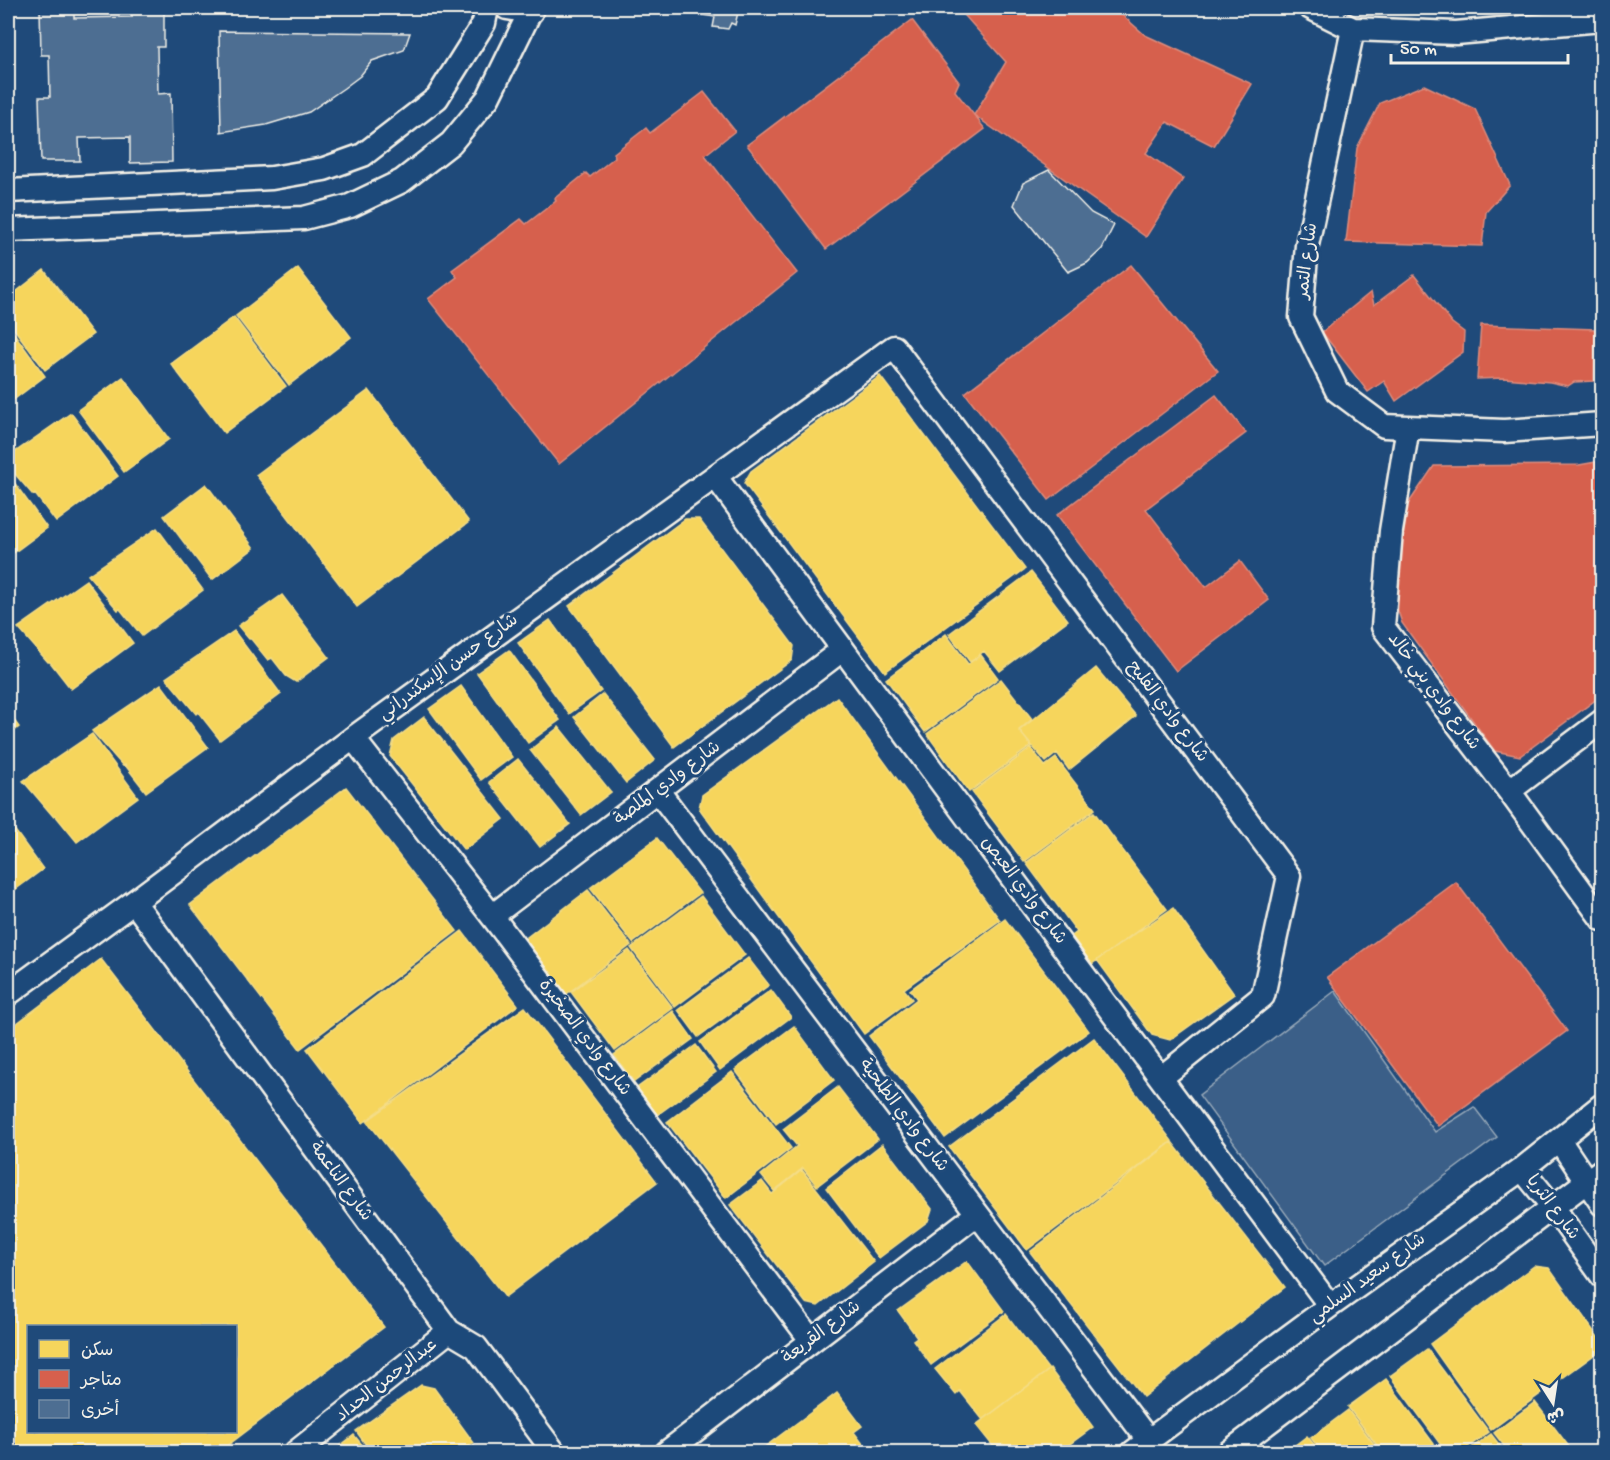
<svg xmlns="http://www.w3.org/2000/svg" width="1610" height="1460" viewBox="0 0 1610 1460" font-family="'Gochi Hand','Playpen Sans Arabic',sans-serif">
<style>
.green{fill:#3a5f88;stroke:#97a8b8;stroke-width:1.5}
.homes{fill:#f6d55c;stroke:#f5dd86;stroke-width:1.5;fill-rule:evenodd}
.shops{fill:#d6604d;stroke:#df8c7c;stroke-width:1.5}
.building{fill:#4d6e92;stroke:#f4f1e8;stroke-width:1.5}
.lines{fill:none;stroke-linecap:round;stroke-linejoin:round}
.minor-casing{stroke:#f4f1e8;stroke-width:27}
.minor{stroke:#1f4a7a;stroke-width:22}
.labels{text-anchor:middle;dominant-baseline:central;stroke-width:6;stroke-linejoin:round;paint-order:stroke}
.street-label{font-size:18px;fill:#f4f1e8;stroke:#1f4a7a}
</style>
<rect width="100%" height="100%" fill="#1f4a7a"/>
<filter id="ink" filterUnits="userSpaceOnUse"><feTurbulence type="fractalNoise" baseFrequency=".0167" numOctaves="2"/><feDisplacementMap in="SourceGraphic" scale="12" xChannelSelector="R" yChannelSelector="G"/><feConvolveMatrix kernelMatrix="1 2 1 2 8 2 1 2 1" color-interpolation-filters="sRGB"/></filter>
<g filter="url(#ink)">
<path class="green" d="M1335,991L1435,1132L1474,1107L1497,1137L1324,1266L1199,1095Z"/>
<path class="homes" d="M298,268L351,337L289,385L236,316Z
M44,270L93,334L45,370L8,321V298Z
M234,317L286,386L224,433L171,364Z
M8,325L45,376L8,404Z
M880,376L1025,569L885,672L744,483L751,471Z
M123,377L169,439L124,472L78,410Z
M369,390L469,522L357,607L256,475Z
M71,413L118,476L56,522L35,494L33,495L8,466V457Z
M8,474L47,528L8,557Z
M206,484L254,548L212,580L164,516Z
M685,519H699L794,646L792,660L674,747L569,606Z
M157,528L203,590L142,636L120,609L118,610L88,575Z
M1031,572L1068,620L1000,671L984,651L970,662L949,634Z
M86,580L133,643L71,689L50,662H48L18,628Z
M282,595L329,657L296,682L286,676L272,658L268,660L251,639H249L238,626Z
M550,620L601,691L569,714L518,643Z
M234,631L281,694L220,740L198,712L196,714L166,678Z
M946,634L968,664L981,655L998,678L925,732L886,679Z
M509,650L560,720L528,743L477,673Z
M1096,668L1136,716L1069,770L1057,753L1046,762L1019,731Z
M1001,679L1032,719L1019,730L1031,746L969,792L927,734Z
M161,684L208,747L146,792L125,765L123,766L92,731Z
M461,686L512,757L481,780L429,709Z
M603,694L655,760L626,783L574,717Z
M837,697L1000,920L904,989L912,999L864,1034L699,808L702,795Z
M8,712L19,727L8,736Z
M424,717L504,819L464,850L390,756L394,740Z
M559,727L611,792L581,815L530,750Z
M92,734L138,797L77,842L55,815L53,816L23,781Z
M1031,748L1045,766L1056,758L1095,809L1024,862L972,792Z
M518,759L570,824L540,847L489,782Z
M346,787L457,931L300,1049L190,905Z
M1094,812L1167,909L1092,964L1072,936L1077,932L1026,863Z
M8,821L43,869L8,895Z
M657,838L700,893L633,943L590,888Z
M588,890L631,945L564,996L522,941Z
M701,896L745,955L675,1007L631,948Z
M1173,908L1234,994L1170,1040L1152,1035L1097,960Z
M1005,919L1089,1031L945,1138L869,1036L917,999L910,990Z
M462,931L518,1005L363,1123L307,1049Z
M629,950L673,1008L615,1051L571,992Z
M748,958L769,985L698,1037L678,1010Z
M101,959L384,1327L219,1452H8V1030ZM28,1326H236V1432H28Z
M771,990L791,1017L720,1070L700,1042Z
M525,1007L657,1182L505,1297L367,1121Z
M673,1011L693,1039L634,1082L614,1055Z
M794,1026L834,1080L776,1124L735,1070Z
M1094,1038L1172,1141L1027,1250L949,1147Z
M696,1045L716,1072L657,1115L637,1088Z
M732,1072L791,1148L726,1198L667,1122Z
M838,1087L878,1139L817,1186L803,1168L774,1191L761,1175L797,1146L783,1129Z
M1172,1142L1285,1287L1143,1397L1030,1252Z
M882,1144L932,1209L928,1221L879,1258L826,1188Z
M802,1170L874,1262L818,1306L806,1303L730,1205L762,1181L772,1194Z
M967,1261L1004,1311L931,1365L913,1340L917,1337L898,1311Z
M1534,1266L1549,1268L1602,1343V1349L1491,1430L1430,1344Z
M1006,1314L1049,1370L983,1420L960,1391L956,1395L935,1369Z
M1427,1349L1489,1432L1461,1452H1446L1390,1376Z
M1050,1369L1093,1427L1059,1452H1009L1003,1444L996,1450L976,1425Z
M1386,1379L1440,1452H1382L1348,1407Z
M421,1385L434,1388L474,1443L460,1452H371L356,1431Z
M837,1393L862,1426L854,1432L869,1452H758Z
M1535,1402L1573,1452H1509L1494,1433Z
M1348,1410L1380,1452H1322L1311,1438Z
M1491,1434L1505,1452H1466Z
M354,1435L368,1452H332Z
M1307,1436L1320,1452H1286Z
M474,1446L479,1452H465Z
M1002,1446L1007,1452H993Z
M879,1447L884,1452H871Z"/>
<path class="shops" d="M958,8H1114L1145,35L1252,84L1214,146L1167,122L1146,153L1183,179L1146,237L974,115L1006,62Z
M912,20L959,82L955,91L985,129L826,249L747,145Z
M1424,85L1475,109L1510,185L1486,212L1482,246L1346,242L1357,148L1380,103Z
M704,92L735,131L705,155L797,273L559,464L428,299L457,277L452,270L521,219L526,224L556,201L555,198L586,173L590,177L615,157L614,153L646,128L650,133Z
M1131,265L1218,371L1049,500L965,393Z
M1414,275L1452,323L1464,332L1463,352L1396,401L1384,381L1368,392L1322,332L1371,292L1374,305Z
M1481,325L1595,329L1594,381L1574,382L1568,386L1550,382L1504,378L1477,379Z
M1216,395L1246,433L1146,509L1206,587L1240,561L1269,600L1176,671L1057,515Z
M1602,461V695L1520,756L1495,751L1402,623L1398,611L1396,590L1404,510L1434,466L1579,465Z
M1456,882L1567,1031L1438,1126L1327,977Z"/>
<path class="building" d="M40,8H74V18L132,17V8H164V47H157L158,94L171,93L172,162L130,163V137L79,138L80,161H41L39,97H50L49,55H41Z
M643,8H655L654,13L642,11Z
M659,8H739L735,25L731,23L728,29L713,27L715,17Z
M219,31L410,33L404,50L372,61L360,76L344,88L309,112L266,125L221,132Z
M1049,170L1091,213L1114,225L1102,249L1087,263L1068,272L1014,205L1023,183Z"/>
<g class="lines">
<defs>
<path id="minor" d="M507,8L531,12
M1311,8L1353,29L1456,33L1602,20
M1353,29L1307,245L1301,317L1337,391L1384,426L1504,431L1602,424
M8,191L272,178L324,169L363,155L437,98L484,23L487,8
M8,230L304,218L350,206L402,181L451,143L488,98L532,8
M1408,427L1391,531L1383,627L1509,791L1602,919
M715,476C918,754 1126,1029 1330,1306
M353,738L492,916L811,1340
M658,791L1149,1441
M1509,791L1602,721
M134,902L449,1331L476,1347L554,1452
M492,916L842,650
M8,994L134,902L353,738L894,347L1289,876L1263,996L1162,1077
M1559,1140L1602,1204
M1522,1169L1553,1207L1602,1276
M296,1452L449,1331
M667,1452L977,1214
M1133,1452L1330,1306L1522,1169L1602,1105
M1229,1452L1602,1170"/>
</defs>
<use href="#minor" class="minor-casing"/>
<use href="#minor" class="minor"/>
</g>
</g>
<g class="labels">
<g class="street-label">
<text transform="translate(1308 261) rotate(-83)">شارع التمر</text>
<text transform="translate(449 668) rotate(-36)">شارع حسن الإسكندراني</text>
<text transform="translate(1433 692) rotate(53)">شارع وادي بني خالد</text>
<text transform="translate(1167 712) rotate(53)">شارع وادي الفليح</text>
<text transform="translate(668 784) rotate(-37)">شارع وادي الملصة</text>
<text transform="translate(1023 891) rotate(53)">شارع وادي العيص</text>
<text transform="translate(584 1038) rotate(53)">شارع وادي الصخيرة</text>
<text transform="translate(903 1116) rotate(53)">شارع وادي الطلحية</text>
<text transform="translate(340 1182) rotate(54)">شارع الناعمة</text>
<text transform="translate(1552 1208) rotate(53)">شارع الثريا</text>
<text transform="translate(1368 1279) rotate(-36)">شارع سعيد السلمي</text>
<text transform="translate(822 1333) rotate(-37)">شارع القريعة</text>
<text transform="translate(387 1381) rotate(-38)">عبدالرحمن الحداد</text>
</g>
</g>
<rect width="1610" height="1460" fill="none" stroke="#1f4a7a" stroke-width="30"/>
<rect x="15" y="15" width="1580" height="1430" fill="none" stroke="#f4f1e8" stroke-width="2" filter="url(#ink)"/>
<rect x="27" y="1325" width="210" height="108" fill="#1f4a7a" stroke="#748da6" stroke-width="1.5"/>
<rect x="39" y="1340" width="30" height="18" fill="#f6d55c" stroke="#748da6" stroke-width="1.5"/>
<text x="81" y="1355" font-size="18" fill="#f4f1e8">سكن</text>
<rect x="39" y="1370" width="30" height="18" fill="#d6604d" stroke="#748da6" stroke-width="1.5"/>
<text x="81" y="1385" font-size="18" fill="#f4f1e8">متاجر</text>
<rect x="39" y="1400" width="30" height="18" fill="#4d6e92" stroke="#748da6" stroke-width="1.5"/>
<text x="81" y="1415" font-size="18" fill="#f4f1e8">أخرى</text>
<g transform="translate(1553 1403) rotate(168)" stroke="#1f4a7a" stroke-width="4.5" paint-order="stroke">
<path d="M0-4.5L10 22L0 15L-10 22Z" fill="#f4f1e8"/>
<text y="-9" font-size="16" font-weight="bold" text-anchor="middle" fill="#f4f1e8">ش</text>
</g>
<path d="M1391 54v9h177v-9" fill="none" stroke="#f4f1e8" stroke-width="3"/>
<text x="1400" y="54" font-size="18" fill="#f4f1e8" stroke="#1f4a7a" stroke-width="4.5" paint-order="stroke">50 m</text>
</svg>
